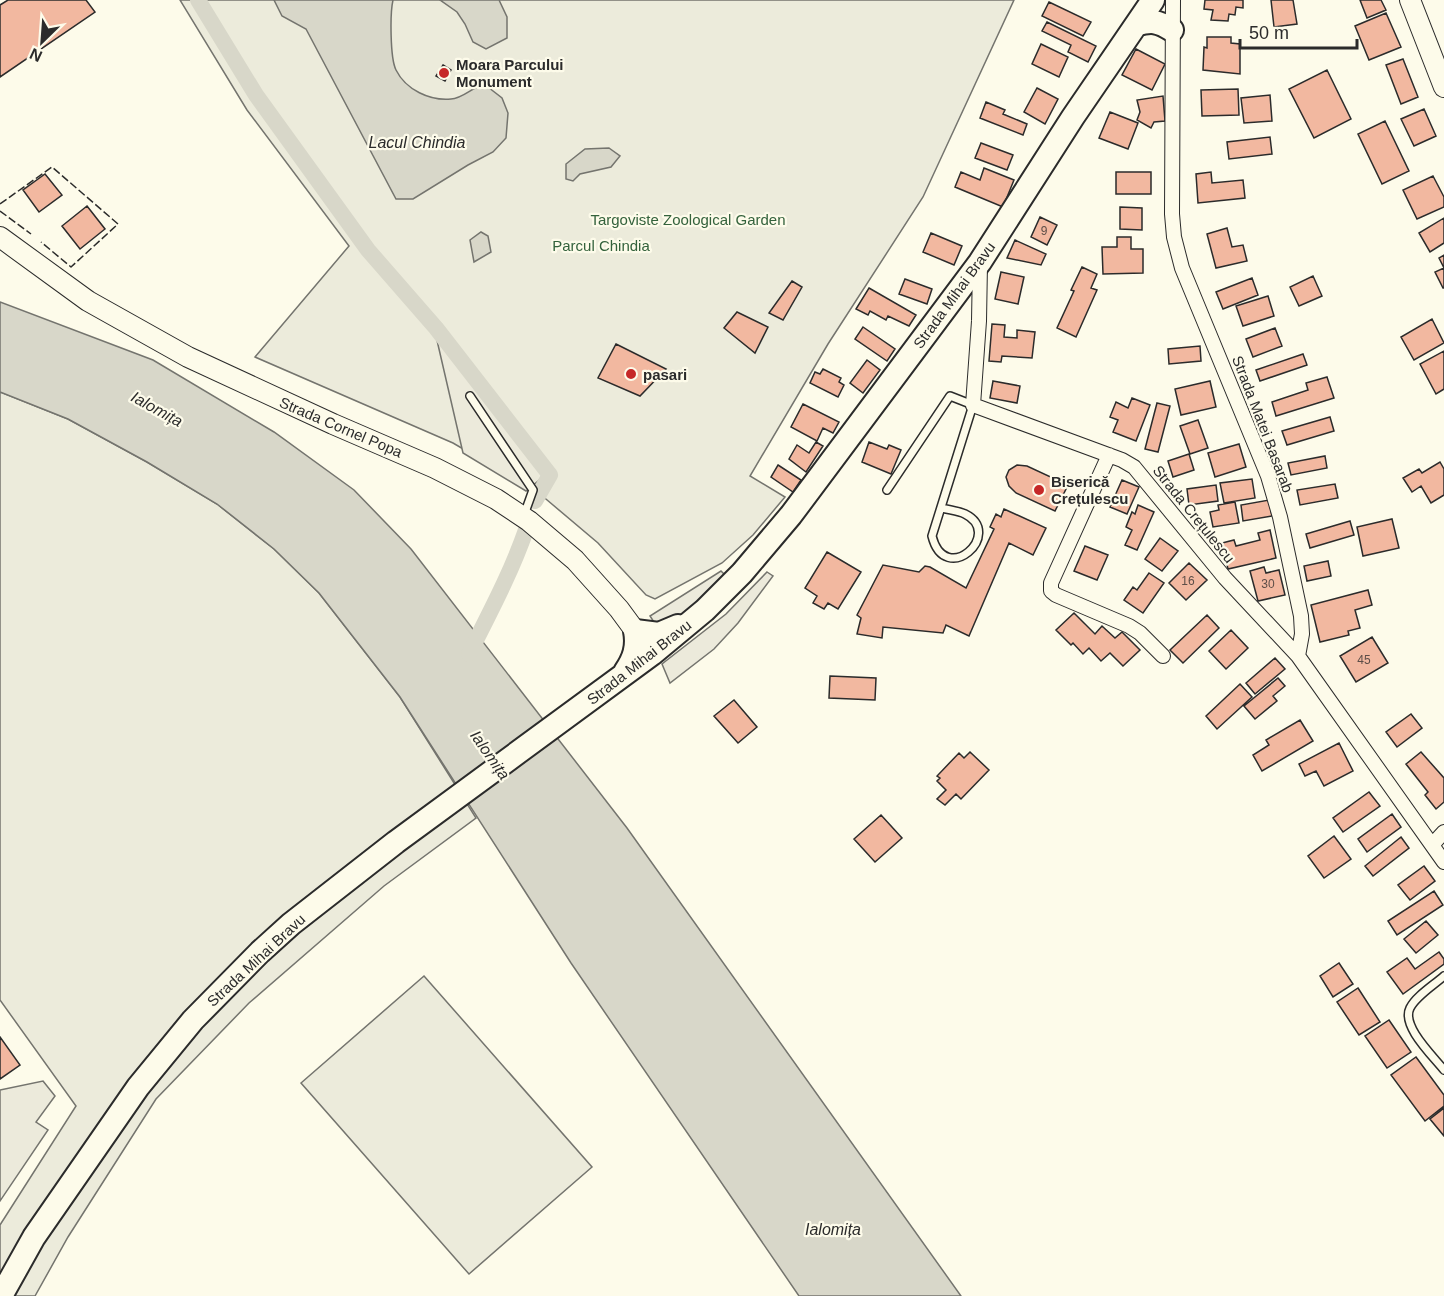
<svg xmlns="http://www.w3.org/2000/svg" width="1444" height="1296" viewBox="0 0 1444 1296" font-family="Helvetica,sans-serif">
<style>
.green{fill:#ecebdb;stroke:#74746e;stroke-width:1.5}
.parking{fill:#eceadb;stroke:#74746e;stroke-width:1.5}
.water{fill:#d8d7c9;stroke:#74746e;stroke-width:1.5}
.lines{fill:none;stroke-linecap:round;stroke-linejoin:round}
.canal{stroke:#d8d7c9;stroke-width:16}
.building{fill:#f2b8a0;stroke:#2b2b2b;stroke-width:1.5}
.lane-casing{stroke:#2b2b2b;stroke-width:10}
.street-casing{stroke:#2b2b2b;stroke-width:16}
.secondary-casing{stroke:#2b2b2b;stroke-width:22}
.primary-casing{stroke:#2b2b2b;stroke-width:26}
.lane{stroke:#fdfbea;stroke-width:7}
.street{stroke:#fdfbea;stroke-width:14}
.secondary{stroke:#fdfbea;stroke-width:20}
.primary{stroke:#fdfbea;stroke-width:22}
.fence{stroke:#2b2b2b;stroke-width:1.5;stroke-dasharray:8 3;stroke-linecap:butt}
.poi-dot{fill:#c62828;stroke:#fdfbea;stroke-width:2}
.labels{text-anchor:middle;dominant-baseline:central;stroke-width:4.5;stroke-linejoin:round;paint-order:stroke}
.number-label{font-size:12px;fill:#5d4e48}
.poi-label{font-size:15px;font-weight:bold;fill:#2b2b2b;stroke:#fdfbea;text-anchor:start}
.park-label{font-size:15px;fill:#34623c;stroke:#fdfbea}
.street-label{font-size:15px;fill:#2b2b2b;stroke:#fdfbea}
.water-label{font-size:16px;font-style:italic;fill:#2b2b2b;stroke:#fdfbea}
</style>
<rect width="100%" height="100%" fill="#fdfbea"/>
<path class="green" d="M180,0H1014L923,197L828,344L750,476L785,497L753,535L722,563L655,599L646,595L598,543L540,494L453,443L255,357L349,246L247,110Z
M0,392L68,419L147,462L217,504L274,549L319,593L400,697L476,818L384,886L249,1003L156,1099L68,1237L35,1296H0V1225L76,1106L0,1000Z
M424,976L592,1167L469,1274L301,1083Z"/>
<path class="parking" d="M436,336L507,423L543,477L526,491L463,453Z
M721,571L726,576L661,633L650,616Z
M767,572L773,576L738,623L714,649L670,683L662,664L726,614Z
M43,1081L55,1096L36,1122L48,1130L0,1201V1090Z"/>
<path class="water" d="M274,0H393C390,13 390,58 396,70C406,90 430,101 451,99C462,99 473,87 484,84L502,98L508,113L506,138L493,152L468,165L413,199H396L306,29L282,16Z
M440,0H499L507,17V38L486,49L473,42L465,24L457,12Z
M609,148L620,156L611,167L580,174L573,181L566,179V164L585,149Z
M481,232L488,236L491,252L474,262L470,240Z
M0,302L153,360L274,432L354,490L411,549L627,828L961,1296H799L571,963L400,697L319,593L274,549L217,504L147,462L68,419L0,392Z"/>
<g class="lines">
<path class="canal" d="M198,0L256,95L368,250L436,328L550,475L535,501
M469,654C489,614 511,573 526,530"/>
</g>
<path class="building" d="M8,0H86L95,12L0,77V5Z
M1205,0H1243V8L1236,7L1235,15L1229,14L1228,21L1211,20L1213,10L1204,9Z
M1271,0H1293L1297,24L1274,27Z
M1360,0H1381L1386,10L1367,18Z
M1049,2L1091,22L1083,36L1042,16Z
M1386,13L1401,47L1369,60L1355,26Z
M1047,22L1096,46L1088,62L1068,52L1071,45L1042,31Z
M1207,37H1231V43L1240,44V74L1203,70L1204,47L1207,48Z
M1041,44L1068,57L1059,77L1032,64Z
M1136,49L1165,64L1152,90L1122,75Z
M1403,59L1418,97L1401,104L1386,65Z
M443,65L451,70L445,81L436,76Z
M1327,70L1351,119L1314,138L1289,89Z
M1037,88L1058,99L1045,124L1024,112Z
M1238,89L1239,115L1202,116L1201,90Z
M1270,95L1272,121L1244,123L1241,98Z
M1163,96L1165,121L1154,122L1151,128L1137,120L1140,112L1137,100Z
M986,102L1005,110L1003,114L1027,124L1023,135L980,118Z
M1424,109L1436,136L1414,146L1401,119Z
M1110,112L1138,123L1128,149L1099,138Z
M1385,121L1409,171L1382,184L1358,134Z
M1270,137L1272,154L1229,159L1227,142Z
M981,143L1013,155L1007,170L975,158Z
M984,168L1014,180L1003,207L955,187L961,172L980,180Z
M1116,172H1151V194H1116Z
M1211,172L1212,183L1243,180L1245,198L1198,203L1196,174Z
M45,174L62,195L39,212L23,190Z
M1433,176L1444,197V207L1417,219L1403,190Z
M87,206L105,229L80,249L62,226Z
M1120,207L1142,208V230L1120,229Z
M1040,217L1057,225L1047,245L1031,237Z
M1444,218V243L1430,252L1419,233Z
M1227,228L1232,247L1243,245L1247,261L1216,268L1207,234Z
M931,233L962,246L954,265L923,252Z
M1117,237H1131V249H1143V273L1103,274L1102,247H1117Z
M1015,240L1046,254L1041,265L1007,258Z
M1444,255V288H1443L1435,272L1444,268L1439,258Z
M1082,267L1097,274L1091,288L1097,290L1076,337L1057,328L1074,291L1071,290Z
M1001,272L1024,277L1018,304L995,299Z
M1313,276L1322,296L1299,306L1290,287Z
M1252,278L1258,295L1223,309L1216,292Z
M905,279L932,289L927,304L899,294Z
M792,281L802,287L783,320L769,313Z
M869,288L916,315L909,326L888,316L886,320L870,311L868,315L856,309Z
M1268,296L1274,316L1243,326L1236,306Z
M737,312L768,327L755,353L724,328Z
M1432,319L1444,343L1414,360L1401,337Z
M992,324L1005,325L1004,337L1017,338V330L1035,332L1032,358L1002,356L1001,362L989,361Z
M863,327L895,349L887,361L855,339Z
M1275,328L1282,346L1253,357L1246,339Z
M616,344L666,369L640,396L598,378Z
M1200,346L1201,361L1169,364L1168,349Z
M1444,351V389L1436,394L1420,364Z
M1303,354L1307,365L1260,381L1256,370Z
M867,360L880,370L863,393L850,383Z
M823,369L841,378L839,382L844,385L838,397L810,383L815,372L820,374Z
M1327,377L1334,398L1276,416L1272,402L1308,390L1306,383Z
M993,381L1020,386L1017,403L990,398Z
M1210,381L1216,407L1181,415L1175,389Z
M1132,398L1150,405L1136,441L1113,432L1118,420L1110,417L1116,402L1128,408Z
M1157,403L1170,406L1158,452L1145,449Z
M803,404L839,422L833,433L823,428L817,441L791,427Z
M1330,417L1334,431L1287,445L1282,431Z
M1198,420L1208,448L1190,454L1180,426Z
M816,442L823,446L806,472L789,459L797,445L809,453Z
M869,442L887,449L889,445L901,450L891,474L862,462Z
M1239,444L1246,467L1215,477L1208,453Z
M1189,454L1194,470L1173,477L1168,461Z
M1325,456L1327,468L1291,475L1288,463Z
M1440,462L1444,469V495L1431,503L1421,486L1412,492L1403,478L1419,469L1422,473Z
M778,465L801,480L793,492L771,477Z
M1017,465L1027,466L1068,485L1055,511L1016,493L1009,486L1006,477L1009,470Z
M1252,479L1255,498L1224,503L1220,483Z
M1122,480L1139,487L1127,514L1110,507Z
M1335,484L1338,498L1300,505L1297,490Z
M1216,485L1218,501L1189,505L1187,489Z
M1269,500L1272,516L1243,521L1241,505Z
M1235,502L1239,523L1213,527L1210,512L1219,510L1218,505Z
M1138,505L1154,512L1137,550L1125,545L1132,530L1126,527L1132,512L1135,514Z
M1004,509L1046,528L1033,555L1009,543L969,636L946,625L943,633L883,627L882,638L857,634L861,618L857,615L883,565L919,572L925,566L930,567L966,588L994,529L990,527L996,514L1001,517Z
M1392,519L1399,548L1363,556L1357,527Z
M1350,521L1354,535L1310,548L1306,534Z
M1270,530L1276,558L1228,569L1222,543L1234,540L1236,546L1260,540L1258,533Z
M1160,538L1178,551L1162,571L1145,559Z
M1085,546L1108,555L1097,580L1074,571Z
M827,552L861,572L838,609L828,603L824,609L813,603L817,596L805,588Z
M1328,561L1331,576L1307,581L1304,566Z
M1189,563L1207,580L1186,600L1169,583Z
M1264,567L1266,573L1279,570L1285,595L1258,601L1250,571Z
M1149,573L1164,583L1143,613L1124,600L1133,587L1137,590Z
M1368,590L1372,605L1355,610L1360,628L1348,631L1349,635L1320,642L1311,605Z
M1074,613L1095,634L1102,626L1115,638L1122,632L1140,650L1123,666L1110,653L1101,661L1089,648L1083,654L1073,643L1071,645L1056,630Z
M1207,615L1219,628L1183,663L1170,650Z
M1231,630L1248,648L1226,669L1209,651Z
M1372,637L1388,663L1356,682L1340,656Z
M1275,658L1285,669L1255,694L1246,683Z
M830,676L876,678L875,700L829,698Z
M1278,678L1285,686L1273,696L1277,701L1255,719L1244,706Z
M1240,684L1252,697L1217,729L1206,716Z
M734,700L757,727L738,743L714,716Z
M1411,714L1422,728L1397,747L1386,732Z
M1300,720L1313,741L1262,771L1253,755L1269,745L1266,740Z
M1339,743L1353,771L1324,786L1316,771L1305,776L1299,764Z
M970,752L989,770L961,799L956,794L945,805L937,799L946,790L937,781L940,778L937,776L959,753L964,758Z
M1421,752L1444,778V802L1436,809L1425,795L1428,792L1406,764Z
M1369,792L1380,806L1343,832L1333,818Z
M1392,814L1401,827L1367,852L1358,839Z
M881,815L902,838L875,862L854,839Z
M1334,836L1351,859L1324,878L1308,856Z
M1401,837L1409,848L1373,876L1365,866Z
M1424,866L1435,881L1410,900L1398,885Z
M1434,891L1443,905L1397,935L1388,921Z
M1426,921L1438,935L1416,953L1404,939Z
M1439,952L1444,959V964L1403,994L1387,972L1407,958L1415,969Z
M1339,963L1353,984L1333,997L1320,976Z
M1358,988L1380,1022L1359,1035L1337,1002Z
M1389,1020L1411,1052L1387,1068L1365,1036Z
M0,1037L20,1065L0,1079Z
M1416,1057L1444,1095V1106L1425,1121L1391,1075Z
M1444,1108V1136L1430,1119Z"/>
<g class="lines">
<defs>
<path id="lane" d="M470,396L533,490L524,515
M887,490L950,396L973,405L932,536C945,588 1005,534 965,514C959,511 949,510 942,508
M1444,976C1434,985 1416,996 1410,1008C1401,1026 1433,1056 1444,1070"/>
<path id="street" d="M1173,0L1172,214L1174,237L1182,268L1268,476L1280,517L1301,616L1302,634L1298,656
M980,264L979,321L973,405L1122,460L1134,467L1225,578L1298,656L1444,862
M1109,455L1051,583V591L1056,595L1129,626L1140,633L1163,656
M1433,844L1444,832"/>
<path id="secondary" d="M1410,0L1444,87
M0,237L88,301L188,357L333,424L435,468L496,499L529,521L575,560L619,609L644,643"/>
<path id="primary" d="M1136,25C1151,20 1158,21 1172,30
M625,672C634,659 638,647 635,631L659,634L678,626
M1,1296L34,1237L138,1087L193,1020L260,952L291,924L396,842L652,654L705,610L742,573L791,515L980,262L1073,117L1153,0"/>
</defs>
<use href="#lane" class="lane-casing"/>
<use href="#street" class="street-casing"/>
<use href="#secondary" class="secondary-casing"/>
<use href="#primary" class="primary-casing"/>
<use href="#lane" class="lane"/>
<use href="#street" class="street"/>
<use href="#secondary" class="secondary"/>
<use href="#primary" class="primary"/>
<path class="fence" d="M0,204L52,167L118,224L71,267L41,242
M0,211L31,234"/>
</g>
<g class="poi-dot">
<circle cx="444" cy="73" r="6"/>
<circle cx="631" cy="374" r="6"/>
<circle cx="1039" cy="490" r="6"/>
</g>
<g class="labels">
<g class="number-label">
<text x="1044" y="231">9</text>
<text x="1188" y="581">16</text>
<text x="1268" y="584">30</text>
<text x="1364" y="660">45</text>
</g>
<g class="poi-label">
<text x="456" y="64">Moara Parcului<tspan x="456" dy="17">Monument</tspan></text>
<text x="643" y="374">pasari</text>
<text x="1051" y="481">Biserică<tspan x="1051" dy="17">Crețulescu</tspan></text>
</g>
<g class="park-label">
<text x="688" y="219">Targoviste Zoological Garden</text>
<text x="601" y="245">Parcul Chindia</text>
</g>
<g class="street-label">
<text transform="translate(954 295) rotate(-54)">Strada Mihai Bravu</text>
<text transform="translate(1263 424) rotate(69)">Strada Matei Basarab</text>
<text transform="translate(341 427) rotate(23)">Strada Cornel Popa</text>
<text transform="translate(1194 514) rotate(51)">Strada Crețulescu</text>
<text transform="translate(639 662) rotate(-38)">Strada Mihai Bravu</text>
<text transform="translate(256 960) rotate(-43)">Strada Mihai Bravu</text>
</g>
<g class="water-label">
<text x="417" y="142">Lacul Chindia</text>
<text transform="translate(157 409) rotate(29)">Ialomița</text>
<text transform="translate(490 755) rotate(55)">Ialomița</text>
<text x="833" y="1229">Ialomița</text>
</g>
</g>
<g transform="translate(42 42) rotate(205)" stroke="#fdfbea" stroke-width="4.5" paint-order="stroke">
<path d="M0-4.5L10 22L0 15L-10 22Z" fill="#2b2b2b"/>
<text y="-9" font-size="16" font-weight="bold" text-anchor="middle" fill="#2b2b2b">N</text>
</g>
<path d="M1240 39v9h117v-9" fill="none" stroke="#2b2b2b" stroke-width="3"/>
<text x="1249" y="39" font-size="18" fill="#2b2b2b" stroke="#fdfbea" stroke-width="4.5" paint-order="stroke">50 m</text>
</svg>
